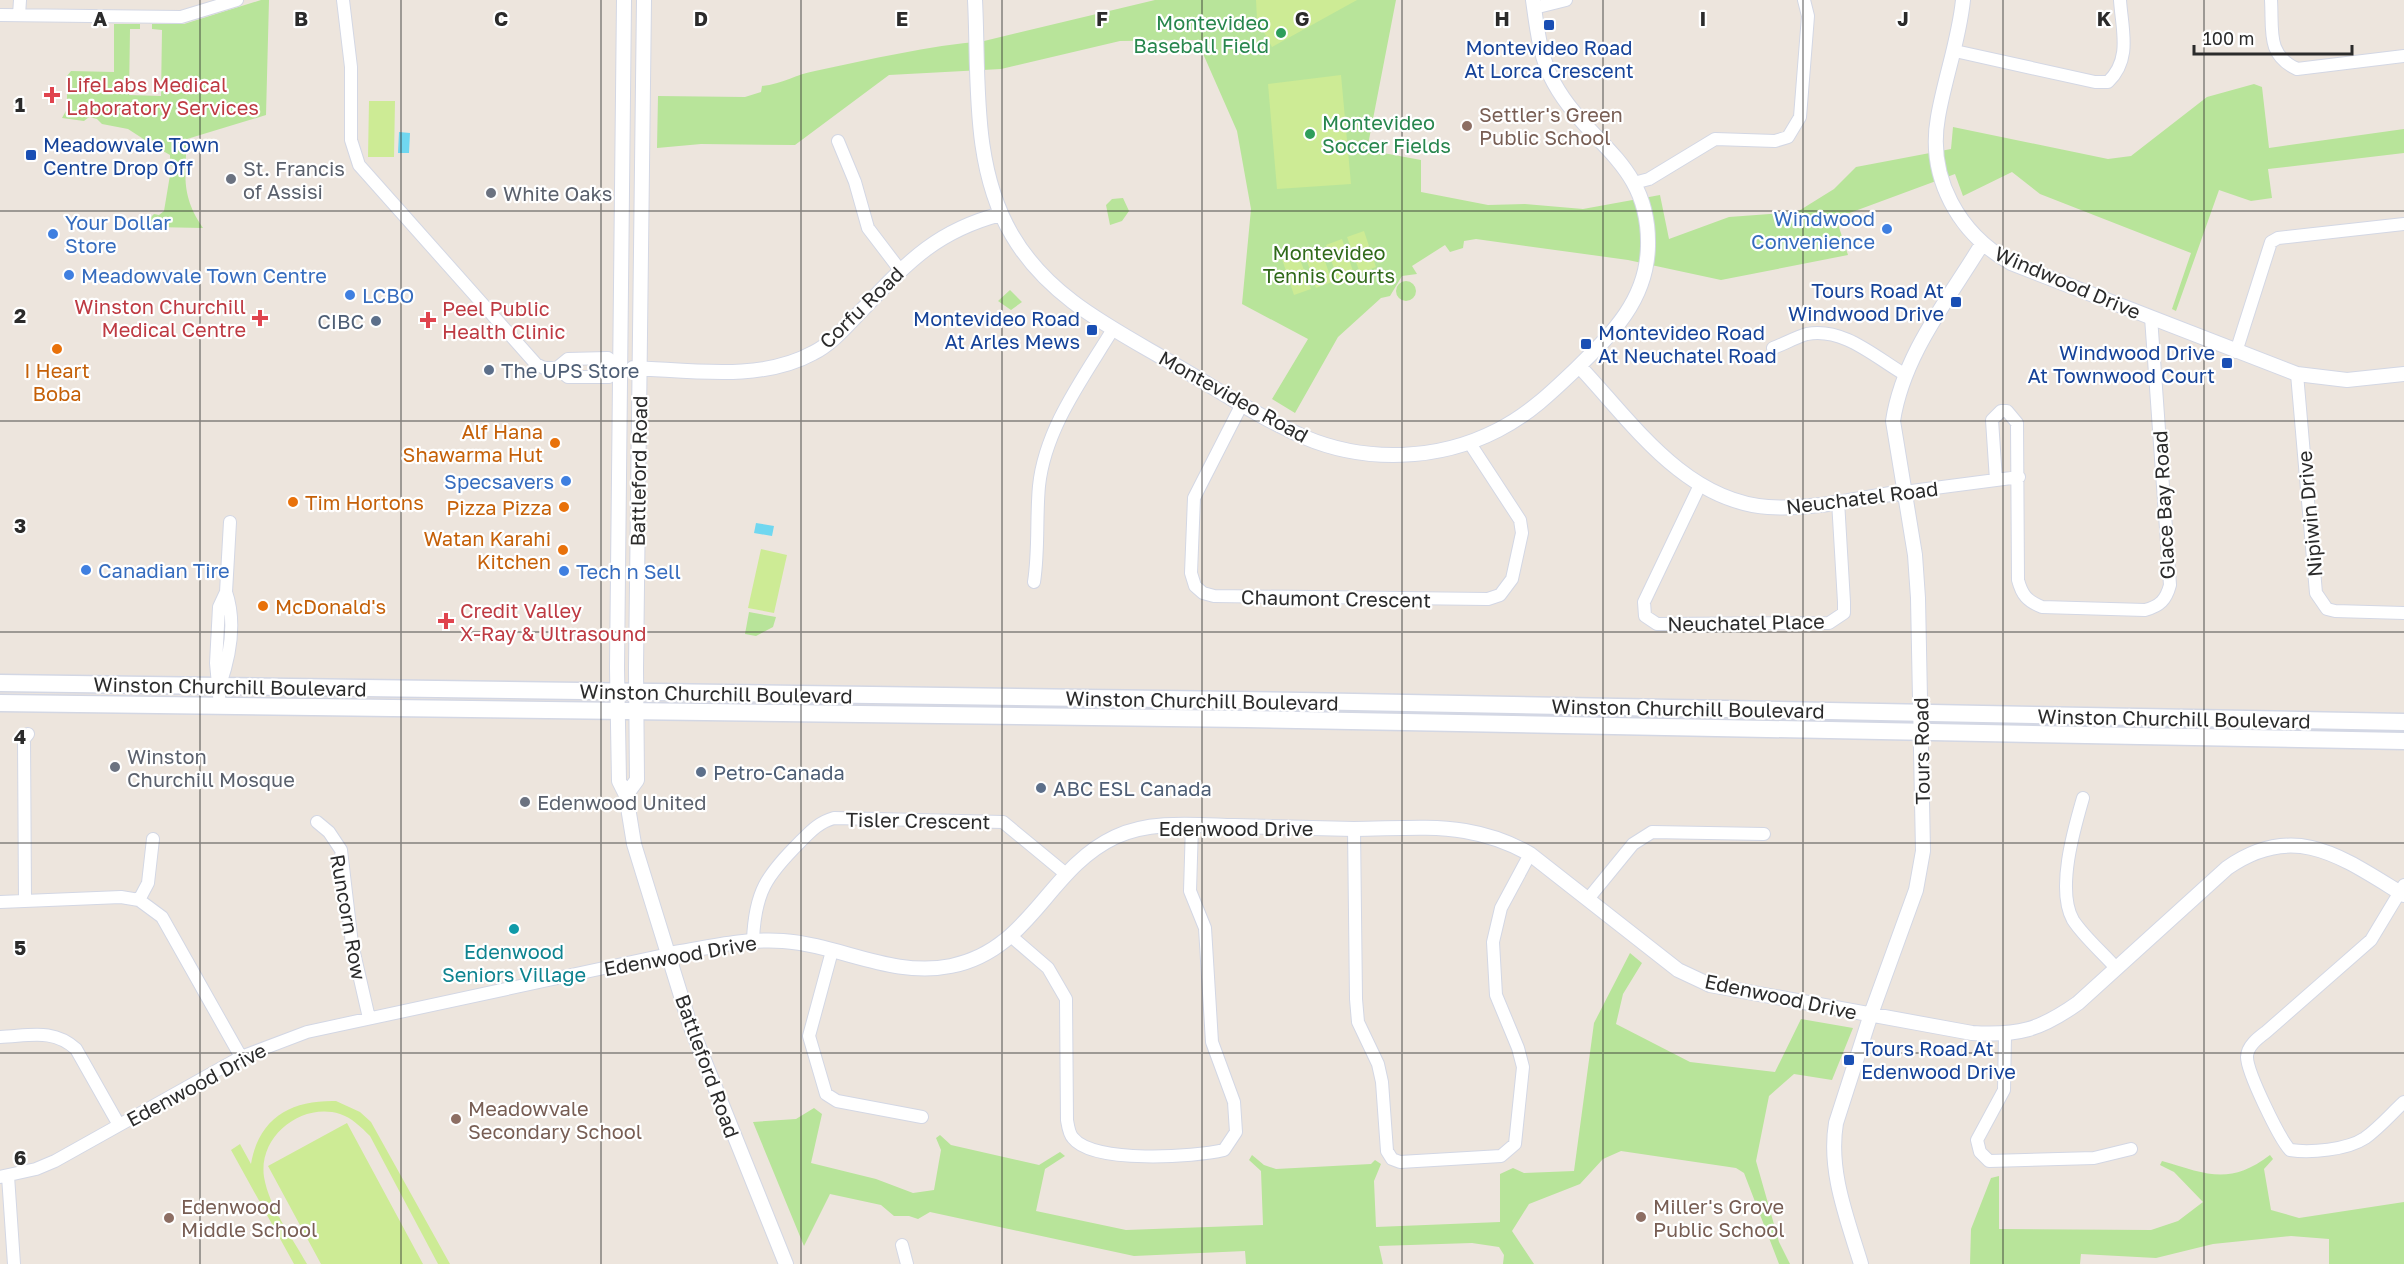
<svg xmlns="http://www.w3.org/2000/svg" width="2404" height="1264" viewBox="0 0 2404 1264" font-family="'Golos Text',sans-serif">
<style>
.green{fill:#b8e49a}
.pitch{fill:#cdeb95}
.water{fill:#70d7f0}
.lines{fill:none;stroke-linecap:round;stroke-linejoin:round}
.minor-casing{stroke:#d3d7e4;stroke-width:14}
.tertiary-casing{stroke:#d3d7e4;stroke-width:16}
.secondary-casing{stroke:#d3d7e4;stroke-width:19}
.minor{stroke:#fff;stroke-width:12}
.tertiary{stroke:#fff;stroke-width:14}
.secondary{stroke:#fff;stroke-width:16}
.grid{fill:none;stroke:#2b2b2b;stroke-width:1.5;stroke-opacity:0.55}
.transit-dot{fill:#1a4fb4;stroke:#fff;stroke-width:2}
.leisure-dot{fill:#2e9e5b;stroke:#fff;stroke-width:2}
.health-dot{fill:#e0444e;stroke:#fff;stroke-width:2}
.education-dot{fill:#8d6e63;stroke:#fff;stroke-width:2}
.worship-dot{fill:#6b7280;stroke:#fff;stroke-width:2}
.shop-dot{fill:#3f7fe0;stroke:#fff;stroke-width:2}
.service-dot{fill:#5c6f8a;stroke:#fff;stroke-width:2}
.food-dot{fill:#e8710a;stroke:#fff;stroke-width:2}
.culture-dot{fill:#0f9aa8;stroke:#fff;stroke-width:2}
.labels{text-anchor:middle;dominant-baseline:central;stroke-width:4.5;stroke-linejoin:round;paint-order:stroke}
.leisure-label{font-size:20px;fill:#27864d;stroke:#fff;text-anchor:end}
.transit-label{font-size:20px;fill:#164399;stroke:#fff;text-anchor:start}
.health-label{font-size:20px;fill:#be3a42;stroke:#fff;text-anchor:start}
.education-label{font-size:20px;fill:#785e54;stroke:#fff;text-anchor:start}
.worship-label{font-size:20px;fill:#5b616d;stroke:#fff;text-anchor:start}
.shop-label{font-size:20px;fill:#366cbe;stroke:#fff;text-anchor:start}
.park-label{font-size:20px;fill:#306a1a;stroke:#fff}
.street-label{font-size:20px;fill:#2b2b2b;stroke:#fff}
.service-label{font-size:20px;fill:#4e5e75;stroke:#fff;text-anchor:start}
.food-label{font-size:20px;fill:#c56008;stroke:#fff;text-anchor:end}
.culture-label{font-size:20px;fill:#0d838f;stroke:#fff}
.grid-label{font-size:20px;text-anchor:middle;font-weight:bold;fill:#2b2b2b;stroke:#fff;stroke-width:4.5;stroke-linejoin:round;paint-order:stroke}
</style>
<rect width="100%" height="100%" fill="#ede5dd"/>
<path class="green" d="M261,0H269L266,115L187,139C185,177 181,196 203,228L154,227L147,221L154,214L159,215L164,211L170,175L173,174L175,168L170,165V155L156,147L157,144L149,138L145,140L128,129L102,124L97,119L89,117L84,121L62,118L67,109V76L71,71L114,72V24H140V29H130L129,95L161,96L162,30L152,29V24H184Z
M1155,0H1396L1367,150L1421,160V192L1488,205L1525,204L1583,209L1660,195L1669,239L1729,217L1797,212L1834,189L1856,167L1951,149L1953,127L2108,159L2131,156L2207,97L2254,84L2262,87L2269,148L2404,129V153L2268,169L2272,198L2251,201L2219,190L2176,311L2172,309L2191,253L2040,194L2012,172L1963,196L1955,174L1836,218L1848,255L1721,280L1628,260L1476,239L1464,241L1463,248L1450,252L1445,245L1412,266L1417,274L1402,276L1390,296L1381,298L1338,337L1295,413L1272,399L1308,339L1242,304L1251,209L1237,131L1197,40L1120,41L1001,69L889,75L795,145L701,144L657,148L658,96L745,97L761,92L762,86C782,84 797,74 815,71C871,59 928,46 984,41Z
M1123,198L1129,211L1122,221L1110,225L1106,205L1112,199Z
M1396 291a10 10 0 1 1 20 0a10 10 0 1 1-20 0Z
M1010,290L1022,302L1011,310L998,301Z
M749,612L776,617L773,627L756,636L745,634Z
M1630,953L1642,963L1623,994L1616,1024L1690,1062L1775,1072L1801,1019L1853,1028L1832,1080L1794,1074L1769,1096L1756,1161L1779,1242L1790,1264H1779L1744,1173L1736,1168L1621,1151L1603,1159L1580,1184L1529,1204L1512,1231L1534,1264H1503L1504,1255L1499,1247L1472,1243L1379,1246L1383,1264H1246L1245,1251L1134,1256L930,1212L918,1219L909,1216H894L881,1205L830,1194L804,1246L753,1122L796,1119L814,1108L822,1114L811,1163L876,1179L913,1193L934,1190L941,1150L936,1138L940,1135L951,1145L1039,1165L1060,1152L1065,1156L1045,1169L1036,1211L1126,1230L1263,1225L1261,1171L1249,1160L1252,1155L1264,1165L1276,1169L1371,1164L1375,1160L1381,1164L1374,1181L1376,1227L1500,1222V1174L1513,1168L1524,1173L1574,1171L1594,1023Z
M2270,1155L2273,1159L2264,1169L2271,1210L2299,1218L2404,1202V1264H2329V1239L2291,1236L2213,1244L2156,1258L2081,1254L2080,1264H1970L1971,1229L1991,1178L1999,1176V1229L2151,1230L2178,1221L2203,1202L2174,1172L2160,1165L2162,1161C2207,1174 2229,1186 2270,1155Z"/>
<path class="pitch" d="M1256,0H1357L1272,47L1257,19Z
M1341,75L1351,184L1277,189L1268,84Z
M369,101H395L394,157H368Z
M1364,231L1376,267L1360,273L1347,237Z
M1342,239L1354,274L1338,280L1326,245Z
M1320,246L1332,282L1316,288L1304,252Z
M1298,254L1311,289L1294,295L1282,259Z
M761,549L787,555L774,613L748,608Z
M336,1101L360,1112L371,1122L450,1264H438L370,1136C361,1127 352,1118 340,1114C302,1102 258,1136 264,1177C269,1207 292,1237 307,1264H294L231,1150L240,1144L251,1164C259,1117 292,1100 336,1101Z
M347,1123L423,1264H321L268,1166Z"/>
<path class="water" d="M399,132L410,133L409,153H398Z
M756,523L774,526L772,536L754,533Z"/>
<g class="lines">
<defs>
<path id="minor" d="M343,0L351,67V140L359,165L536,364L544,368H557L568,359L608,358L621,368L609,377H568L557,368
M2271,0C2273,30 2266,55 2297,69L2404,56
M1534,8L1566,0
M0,15L181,17L237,0
M19,15L20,0
M1955,51L2095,82H2108C2132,59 2122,30 2120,0
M838,141L855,182L868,228L900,270
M1634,183L1649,179L1715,139L1775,141L1788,137L1800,117L1808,16L1804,0
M1773,348C1784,344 1796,337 1807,334C1843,327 1875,357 1904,374
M2236,352L2271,242L2278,238L2404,224
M2297,374L2316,593L2327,609L2335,611L2404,613
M1242,404L1194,498L1191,573L1195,586L1203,593L1214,596L1488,599L1500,595L1512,579L1522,533L1520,520L1469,442
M1996,480L1992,420L2001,411H2007L2017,423L2018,580C2022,595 2027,601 2042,607L2145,610C2160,606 2166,600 2170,585L2151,317
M1700,485L1644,602L1645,616L1657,624L1829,623L1844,613V602L1838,501
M1904,492L2019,477
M1034,582C1039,550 1036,518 1039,486C1045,428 1084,377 1113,329
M220,685C230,656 236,621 226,592
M220,706L216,663L219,607L226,592L230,522
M2083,798C2074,829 2056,890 2073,920C2084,937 2103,953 2116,968
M317,822L329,832L341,850L352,944L369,1018
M1354,829L1356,999L1358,1022L1378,1064L1382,1082L1387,1151L1392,1159L1400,1162L1501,1156L1515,1144L1523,1067L1518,1048L1496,995L1493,942L1501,908L1530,854
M2404,885L2371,940L2266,1032C2258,1038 2247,1046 2247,1057C2247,1072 2279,1138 2290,1150C2310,1153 2347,1150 2365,1138C2379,1128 2391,1114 2404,1102
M1588,899L1633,844L1652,832L1764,834
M139,900L148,883L153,839
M25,901L24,739L28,734
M0,902L121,897L139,900L162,917L241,1057
M1012,937L1048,968L1066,999L1067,1120C1068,1126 1069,1134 1073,1138C1093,1164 1195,1157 1224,1150L1236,1132L1234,1102L1212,1042L1205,928L1190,891L1192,825
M753,940C755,892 766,876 800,842C810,832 819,822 834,818L1003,822L1066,874
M832,951L809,1036L826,1094L837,1101L922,1117
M2005,1035L2004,1090L1977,1140L1980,1152L1989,1161L2094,1158L2131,1149
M0,1037C29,1036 53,1028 76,1049L119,1125
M8,1176L14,1264
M0,1177L36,1169L55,1161L241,1057L307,1032L669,954
M902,1245L907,1264"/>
<path id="tertiary" d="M624,0L617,668L619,781L626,795L634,844L690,1025L786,1264
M975,0C979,77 971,166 1012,235C1048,297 1110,327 1170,362C1214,387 1258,417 1304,437C1365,463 1438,461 1498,430C1528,415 1552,392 1576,369C1612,334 1647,300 1648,246C1650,162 1588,145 1554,83C1540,58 1537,29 1533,0
M1963,0C1959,40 1945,77 1938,117C1927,178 1959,234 2011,263L2297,374L2347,380L2404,374
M1579,366C1631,421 1684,501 1768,507C1812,510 1860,498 1904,492
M633,368C690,370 760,382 813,353C833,343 848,324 864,308C908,262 936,231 1001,214
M626,795L637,780L636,669L644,0
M669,954C706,948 745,938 783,941C840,945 893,978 951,966C1031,950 1047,869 1115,837C1150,820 1196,825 1234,826C1274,827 1314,828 1354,829C1390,829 1430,825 1465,831C1489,835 1509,842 1530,854L1678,970L1710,985L1972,1033C2018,1036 2040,1030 2078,1003L2227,868C2295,820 2343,858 2404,895
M1861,1264C1847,1218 1828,1171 1836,1123L1871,1014L1916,890L1923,851L1918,598L1915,555L1893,421C1903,355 1948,300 1982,244"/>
<path id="secondary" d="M0,683L1301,701L2404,722
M0,703L1246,719L2404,741"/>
</defs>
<use href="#minor" class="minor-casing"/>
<use href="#tertiary" class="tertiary-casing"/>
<use href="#secondary" class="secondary-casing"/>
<use href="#minor" class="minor"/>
<use href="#tertiary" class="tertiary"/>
<use href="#secondary" class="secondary"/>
</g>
<path class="grid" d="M200,0V1264M401,0V1264M601,0V1264M801,0V1264M1002,0V1264M1202,0V1264M1402,0V1264M1603,0V1264M1803,0V1264M2003,0V1264M2204,0V1264M0,211H2404M0,421H2404M0,632H2404M0,843H2404M0,1053H2404"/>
<g class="transit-dot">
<rect x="1543" y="19" width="12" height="12" rx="3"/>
<rect x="25" y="149" width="12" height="12" rx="3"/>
<rect x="1950" y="296" width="12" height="12" rx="3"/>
<rect x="1086" y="324" width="12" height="12" rx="3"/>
<rect x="1580" y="338" width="12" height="12" rx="3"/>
<rect x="2221" y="357" width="12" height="12" rx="3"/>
<rect x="1843" y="1054" width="12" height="12" rx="3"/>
</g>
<g class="leisure-dot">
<circle cx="1281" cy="33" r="6"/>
<circle cx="1310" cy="134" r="6"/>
</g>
<g class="health-dot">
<path d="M49 86h6v6h6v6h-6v6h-6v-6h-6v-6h6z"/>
<path d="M257 309h6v6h6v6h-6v6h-6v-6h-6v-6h6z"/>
<path d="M425 311h6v6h6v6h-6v6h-6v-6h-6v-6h6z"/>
<path d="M443 612h6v6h6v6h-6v6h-6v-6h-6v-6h6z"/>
</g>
<g class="education-dot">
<circle cx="1467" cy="126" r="6"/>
<circle cx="456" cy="1119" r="6"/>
<circle cx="1641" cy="1217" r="6"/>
<circle cx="169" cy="1218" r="6"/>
</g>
<g class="worship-dot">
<circle cx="231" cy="179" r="6"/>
<circle cx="491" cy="193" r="6"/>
<circle cx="115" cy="767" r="6"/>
<circle cx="525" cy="802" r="6"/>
</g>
<g class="shop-dot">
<circle cx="1887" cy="229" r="6"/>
<circle cx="53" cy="234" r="6"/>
<circle cx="69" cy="275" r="6"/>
<circle cx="350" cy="295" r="6"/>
<circle cx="566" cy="481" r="6"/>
<circle cx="86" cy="570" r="6"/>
<circle cx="564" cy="571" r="6"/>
</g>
<g class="service-dot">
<circle cx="376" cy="321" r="6"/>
<circle cx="489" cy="370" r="6"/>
<circle cx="701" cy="772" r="6"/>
<circle cx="1041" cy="788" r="6"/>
</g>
<g class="food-dot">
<circle cx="57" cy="349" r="6"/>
<circle cx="555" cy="443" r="6"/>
<circle cx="293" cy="502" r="6"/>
<circle cx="564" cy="507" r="6"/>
<circle cx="563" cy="550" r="6"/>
<circle cx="263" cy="606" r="6"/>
</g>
<circle class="culture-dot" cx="514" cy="929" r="6"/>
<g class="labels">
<g class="leisure-label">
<text x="1269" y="22">Montevideo<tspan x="1269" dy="23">Baseball Field</tspan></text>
<text x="1322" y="122" text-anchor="start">Montevideo<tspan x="1322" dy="23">Soccer Fields</tspan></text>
</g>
<g class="transit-label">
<text x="1549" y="47" text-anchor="middle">Montevideo Road<tspan x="1549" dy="23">At Lorca Crescent</tspan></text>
<text x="43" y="144">Meadowvale Town<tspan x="43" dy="23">Centre Drop Off</tspan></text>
<text x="1944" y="290" text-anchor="end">Tours Road At<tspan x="1944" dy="23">Windwood Drive</tspan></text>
<text x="1080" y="318" text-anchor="end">Montevideo Road<tspan x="1080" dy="23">At Arles Mews</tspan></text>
<text x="1598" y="332">Montevideo Road<tspan x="1598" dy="23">At Neuchatel Road</tspan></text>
<text x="2215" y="352" text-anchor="end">Windwood Drive<tspan x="2215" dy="23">At Townwood Court</tspan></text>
<text x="1861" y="1048">Tours Road At<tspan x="1861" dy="23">Edenwood Drive</tspan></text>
</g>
<g class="health-label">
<text x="66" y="84">LifeLabs Medical<tspan x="66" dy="23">Laboratory Services</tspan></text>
<text x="246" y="306" text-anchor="end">Winston Churchill<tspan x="246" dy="23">Medical Centre</tspan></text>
<text x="442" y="308">Peel Public<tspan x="442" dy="23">Health Clinic</tspan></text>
<text x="460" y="610">Credit Valley<tspan x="460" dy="23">X-Ray &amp; Ultrasound</tspan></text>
</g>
<g class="education-label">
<text x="1479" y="114">Settler's Green<tspan x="1479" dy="23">Public School</tspan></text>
<text x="468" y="1108">Meadowvale<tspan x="468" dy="23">Secondary School</tspan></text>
<text x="181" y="1206">Edenwood<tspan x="181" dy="23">Middle School</tspan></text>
<text x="1653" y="1206">Miller's Grove<tspan x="1653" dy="23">Public School</tspan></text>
</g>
<g class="worship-label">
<text x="243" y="168">St. Francis<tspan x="243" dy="23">of Assisi</tspan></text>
<text x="503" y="193">White Oaks</text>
<text x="127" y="756">Winston<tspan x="127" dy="23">Churchill Mosque</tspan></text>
<text x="537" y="802">Edenwood United</text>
</g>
<g class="shop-label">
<text x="1875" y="218" text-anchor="end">Windwood<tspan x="1875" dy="23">Convenience</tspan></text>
<text x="65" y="222">Your Dollar<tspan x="65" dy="23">Store</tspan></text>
<text x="81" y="275">Meadowvale Town Centre</text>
<text x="362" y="295">LCBO</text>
<text x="554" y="481" text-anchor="end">Specsavers</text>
<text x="98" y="570">Canadian Tire</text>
<text x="576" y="571">Tech n Sell</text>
</g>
<g class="park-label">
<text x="1329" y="252">Montevideo<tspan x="1329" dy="23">Tennis Courts</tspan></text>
</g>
<g class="street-label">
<text transform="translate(2068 282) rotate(23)">Windwood Drive</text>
<text transform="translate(861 307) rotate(-44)">Corfu Road</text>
<text transform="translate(1234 396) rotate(29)">Montevideo Road</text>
<text transform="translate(638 471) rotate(-89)">Battleford Road</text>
<text transform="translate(1862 497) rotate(-7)">Neuchatel Road</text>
<text transform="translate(2163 505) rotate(-93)">Glace Bay Road</text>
<text transform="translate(2309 514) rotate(-95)">Nipiwin Drive</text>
<text transform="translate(1336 598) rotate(1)">Chaumont Crescent</text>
<text transform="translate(1746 622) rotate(-1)">Neuchatel Place</text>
<text transform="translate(230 686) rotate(1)">Winston Churchill Boulevard</text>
<text transform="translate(716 693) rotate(1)">Winston Churchill Boulevard</text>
<text transform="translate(1202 700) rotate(1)">Winston Churchill Boulevard</text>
<text transform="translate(1688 708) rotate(1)">Winston Churchill Boulevard</text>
<text transform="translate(2174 718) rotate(1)">Winston Churchill Boulevard</text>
<text transform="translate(1921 751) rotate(-91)">Tours Road</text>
<text transform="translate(918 820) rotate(1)">Tisler Crescent</text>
<text x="1236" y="828">Edenwood Drive</text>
<text transform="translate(349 917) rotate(80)">Runcorn Row</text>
<text transform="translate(680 955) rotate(-10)">Edenwood Drive</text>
<text transform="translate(1781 996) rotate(12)">Edenwood Drive</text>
<text transform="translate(708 1066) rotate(70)">Battleford Road</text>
<text transform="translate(196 1084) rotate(-28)">Edenwood Drive</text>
</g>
<g class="service-label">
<text x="364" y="321" text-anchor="end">CIBC</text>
<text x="501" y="370">The UPS Store</text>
<text x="713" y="772">Petro-Canada</text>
<text x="1053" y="788">ABC ESL Canada</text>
</g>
<g class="food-label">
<text x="57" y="370" text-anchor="middle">I Heart<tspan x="57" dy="23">Boba</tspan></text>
<text x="543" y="431">Alf Hana<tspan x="543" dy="23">Shawarma Hut</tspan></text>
<text x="305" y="502" text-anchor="start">Tim Hortons</text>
<text x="552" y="507">Pizza Pizza</text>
<text x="551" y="538">Watan Karahi<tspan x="551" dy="23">Kitchen</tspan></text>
<text x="275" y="606" text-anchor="start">McDonald's</text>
</g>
<g class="culture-label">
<text x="514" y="951">Edenwood<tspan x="514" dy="23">Seniors Village</tspan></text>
</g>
</g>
<g class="grid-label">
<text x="100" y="26">A</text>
<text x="301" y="26">B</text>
<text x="501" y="26">C</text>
<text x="701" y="26">D</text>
<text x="902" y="26">E</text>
<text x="1102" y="26">F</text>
<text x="1302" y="26">G</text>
<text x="1502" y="26">H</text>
<text x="1703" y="26">I</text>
<text x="1903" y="26">J</text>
<text x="2104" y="26">K</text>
<text x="20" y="112">1</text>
<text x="20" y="323">2</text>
<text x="20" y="533">3</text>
<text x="20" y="744">4</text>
<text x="20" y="955">5</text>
<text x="20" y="1165">6</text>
</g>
<path d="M2194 45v9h158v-9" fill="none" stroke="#2b2b2b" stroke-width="3"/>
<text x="2203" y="45" font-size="18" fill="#2b2b2b" stroke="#ffffff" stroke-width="4.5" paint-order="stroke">100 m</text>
</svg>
